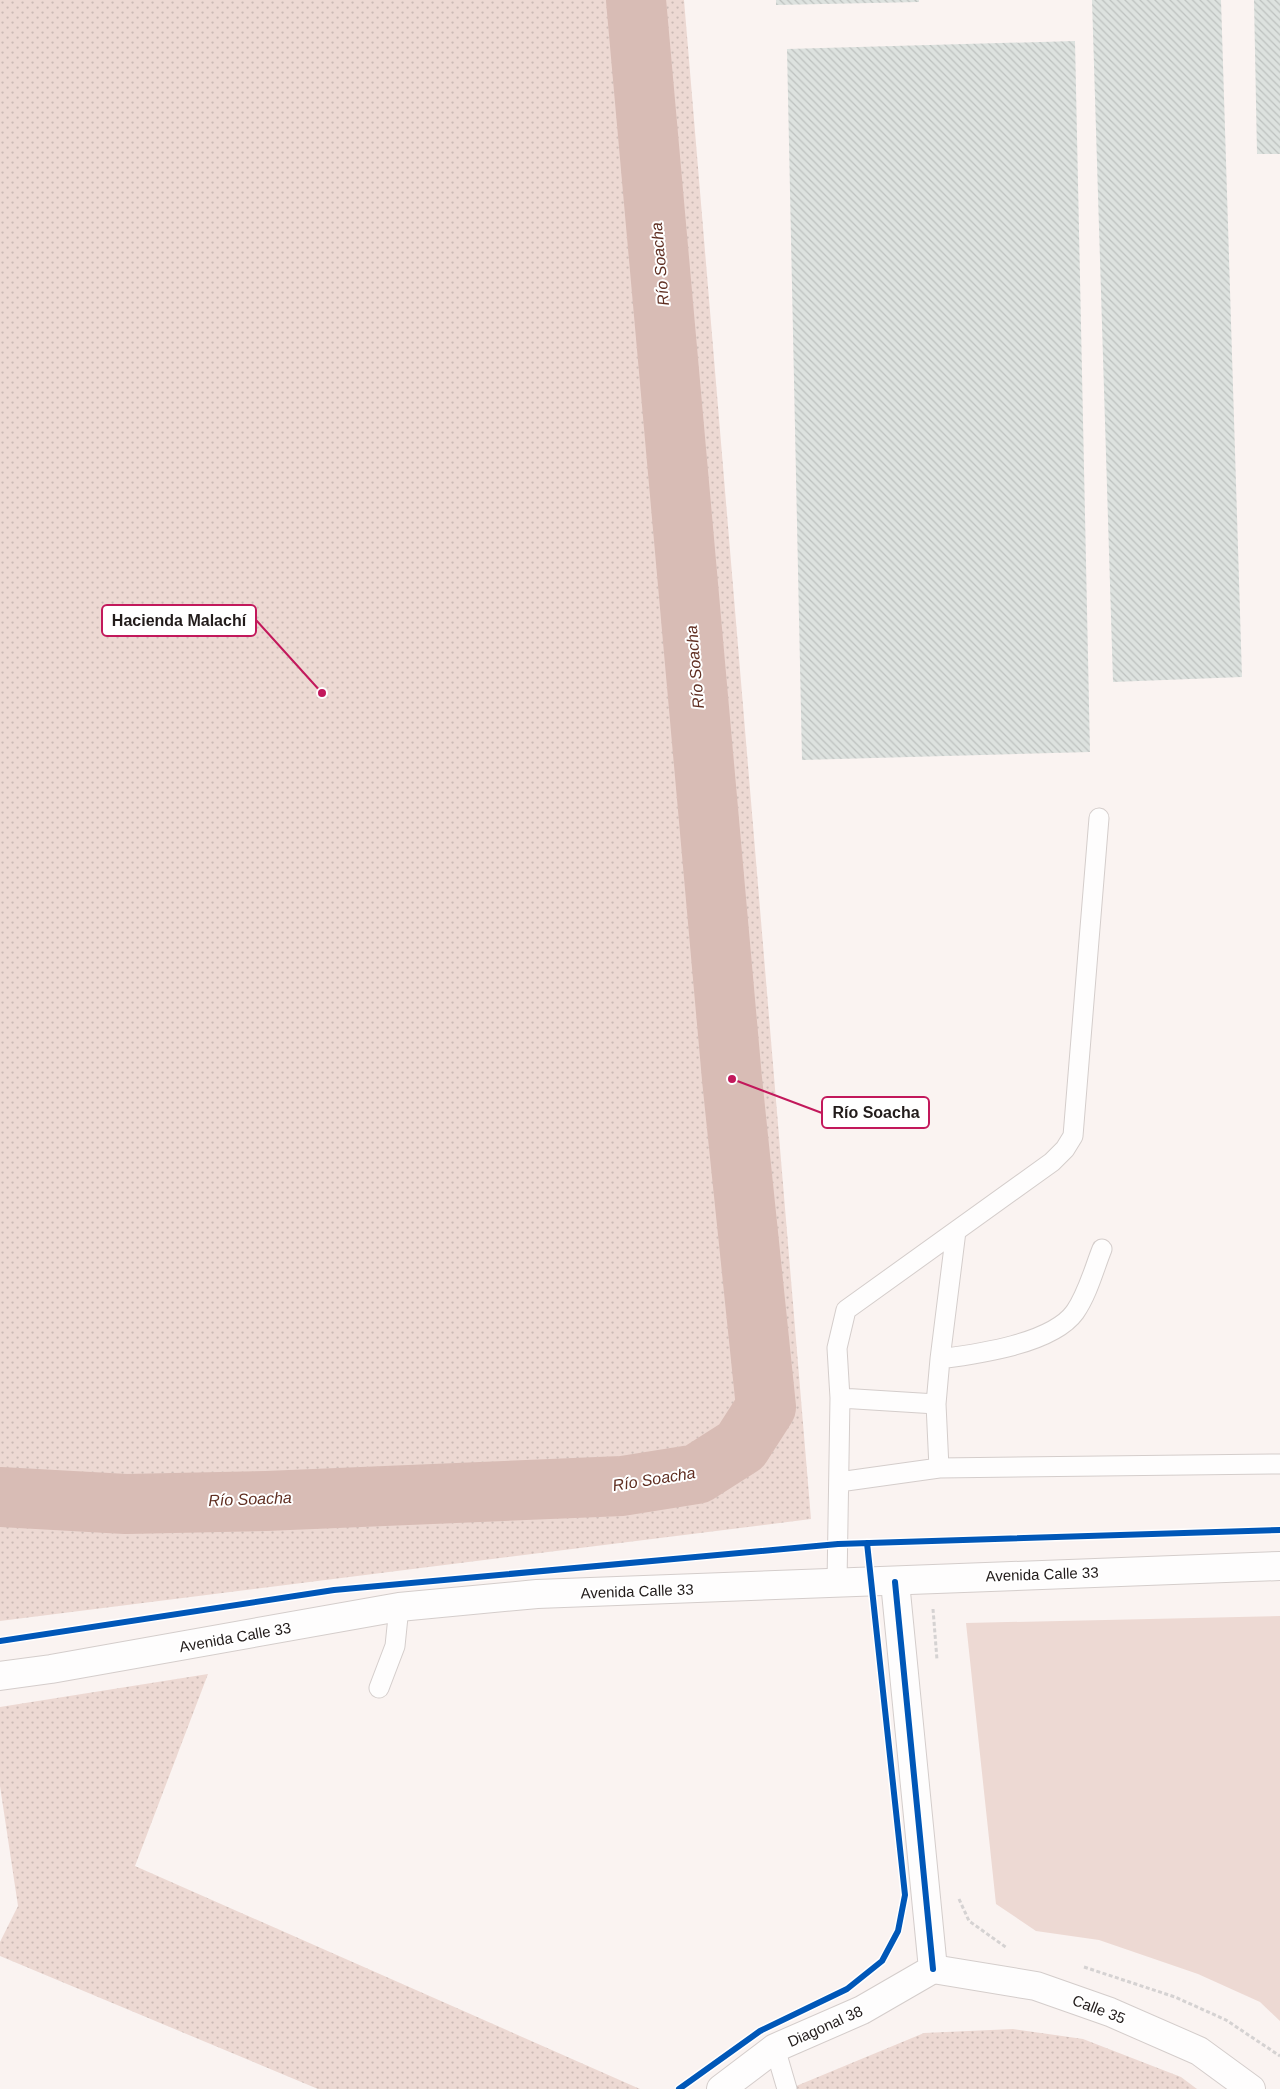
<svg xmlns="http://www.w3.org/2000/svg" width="1280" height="2089" viewBox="0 0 1280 2089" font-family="Helvetica,sans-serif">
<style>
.grass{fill:url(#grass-dots)}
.park{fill:#edd9d3}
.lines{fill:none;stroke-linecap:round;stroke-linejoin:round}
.river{stroke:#d8bcb5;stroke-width:60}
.building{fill:url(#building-back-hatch)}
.service-casing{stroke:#d4cdcb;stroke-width:21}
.minor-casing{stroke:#d4cdcb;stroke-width:30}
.tertiary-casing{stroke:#d4cdcb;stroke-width:30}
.secondary-casing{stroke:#d4cdcb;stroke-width:30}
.path{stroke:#d5d2d2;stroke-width:3;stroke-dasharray:4 2.5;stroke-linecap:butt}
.service{stroke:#fefdfd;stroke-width:19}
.minor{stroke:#fefdfd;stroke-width:28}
.tertiary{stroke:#fefdfd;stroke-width:28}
.secondary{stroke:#fefdfd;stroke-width:28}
.cycleway-casing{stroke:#fff;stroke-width:9}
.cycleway{stroke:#0057b8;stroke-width:6}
.labels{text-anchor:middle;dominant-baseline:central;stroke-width:4;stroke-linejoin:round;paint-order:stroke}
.street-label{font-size:15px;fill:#221c1b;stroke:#fff}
.water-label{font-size:16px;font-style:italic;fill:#602f22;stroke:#fff}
.leader{fill:none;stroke:#c2185b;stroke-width:2}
.callout-dot{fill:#c2185b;stroke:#fff;stroke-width:2}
.callout{fill:#fff;stroke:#c2185b;stroke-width:2}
.callout-label{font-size:16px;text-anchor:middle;font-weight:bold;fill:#221c1b}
</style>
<defs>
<pattern id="grass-dots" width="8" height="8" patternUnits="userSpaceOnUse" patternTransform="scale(1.25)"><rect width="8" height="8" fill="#edd9d3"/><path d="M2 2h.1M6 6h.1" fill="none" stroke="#cbbab5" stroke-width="1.8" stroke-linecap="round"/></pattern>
<pattern id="building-back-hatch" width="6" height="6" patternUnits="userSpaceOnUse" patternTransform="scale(1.25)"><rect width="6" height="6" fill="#dde2df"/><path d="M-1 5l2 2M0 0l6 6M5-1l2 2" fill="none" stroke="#bdc1bf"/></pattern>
</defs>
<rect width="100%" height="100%" fill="#faf3f1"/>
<path class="grass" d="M0,0H684L811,1519L0,1621Z
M208,1674L135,1866L640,2089H318L0,1956V1942L18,1906L0,1786V1707Z
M1013,2029L1083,2039L1181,2077L1197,2089H789L924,2033Z"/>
<path class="park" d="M1280,1616V2021L1260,2002L1198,1974L1099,1940L1036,1931L996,1904L966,1623Z"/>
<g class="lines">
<path class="river" d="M0,1497L126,1504L266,1501L622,1486L697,1474L741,1446L766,1407L732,1079L636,0"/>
</g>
<path class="building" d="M776,0H919V2L776,5Z
M1092,0H1221L1242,677L1113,682Z
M1254,0H1280V154H1257Z
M1075,41L1090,752L802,760L787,49Z"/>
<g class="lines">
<defs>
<path id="service" d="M940,1359L956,1231
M840,1398L936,1404
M939,1468L936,1404L940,1359C977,1354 1052,1344 1075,1312C1088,1293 1094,1269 1102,1249
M839,1482L939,1468L1280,1464
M837,1583L840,1398L837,1348L846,1310L1052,1162L1065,1149L1073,1136L1099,818
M379,1688L395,1646L399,1607
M775,2048L787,2089"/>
<path id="minor" d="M933,1969L1036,1986L1110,2012L1199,2051L1251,2089"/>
<path id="tertiary" d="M721,2089L775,2048L862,2010L933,1969L895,1582"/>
<path id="secondary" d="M0,1676L51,1669L399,1607L537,1594L1280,1566"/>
</defs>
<use href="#service" class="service-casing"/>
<use href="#minor" class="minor-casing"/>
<use href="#tertiary" class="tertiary-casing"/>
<use href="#secondary" class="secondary-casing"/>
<path class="path" d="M933,1609L937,1660
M959,1899L969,1921L1007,1948
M1084,1967L1175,1997L1226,2020L1280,2056"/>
<use href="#service" class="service"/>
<use href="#minor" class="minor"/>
<use href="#tertiary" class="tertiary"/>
<use href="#secondary" class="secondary"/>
<defs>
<path id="cycleway" d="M895,1582L933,1969
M0,1641L334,1590L838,1544L1280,1530
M679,2089L760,2031L847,1989L882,1961L898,1931L905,1895L867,1543"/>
</defs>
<use href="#cycleway" class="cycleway-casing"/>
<use href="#cycleway" class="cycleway"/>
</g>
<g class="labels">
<g class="street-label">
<text transform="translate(1042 1574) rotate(-2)">Avenida Calle 33</text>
<text transform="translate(637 1591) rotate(-2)">Avenida Calle 33</text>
<text transform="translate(235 1637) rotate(-10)">Avenida Calle 33</text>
<text transform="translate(1099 2009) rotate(21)">Calle 35</text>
<text transform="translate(825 2026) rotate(-24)">Diagonal 38</text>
</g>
<g class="water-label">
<text transform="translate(660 264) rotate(-95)">Río Soacha</text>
<text transform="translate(695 667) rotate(-95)">Río Soacha</text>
<text transform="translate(654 1479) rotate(-9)">Río Soacha</text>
<text transform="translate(250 1499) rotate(-2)">Río Soacha</text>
</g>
</g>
<path class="leader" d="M322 693L256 620M732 1079L822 1113"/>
<g class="callout-dot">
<circle cx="322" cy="693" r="5"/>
<circle cx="732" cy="1079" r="5"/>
</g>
<g class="callout">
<rect x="102" y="605" width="154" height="31" rx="5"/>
<rect x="822" y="1097" width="107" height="31" rx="5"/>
</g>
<g class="callout-label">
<text x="179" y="626">Hacienda Malachí</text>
<text x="876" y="1118">Río Soacha</text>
</g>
</svg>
